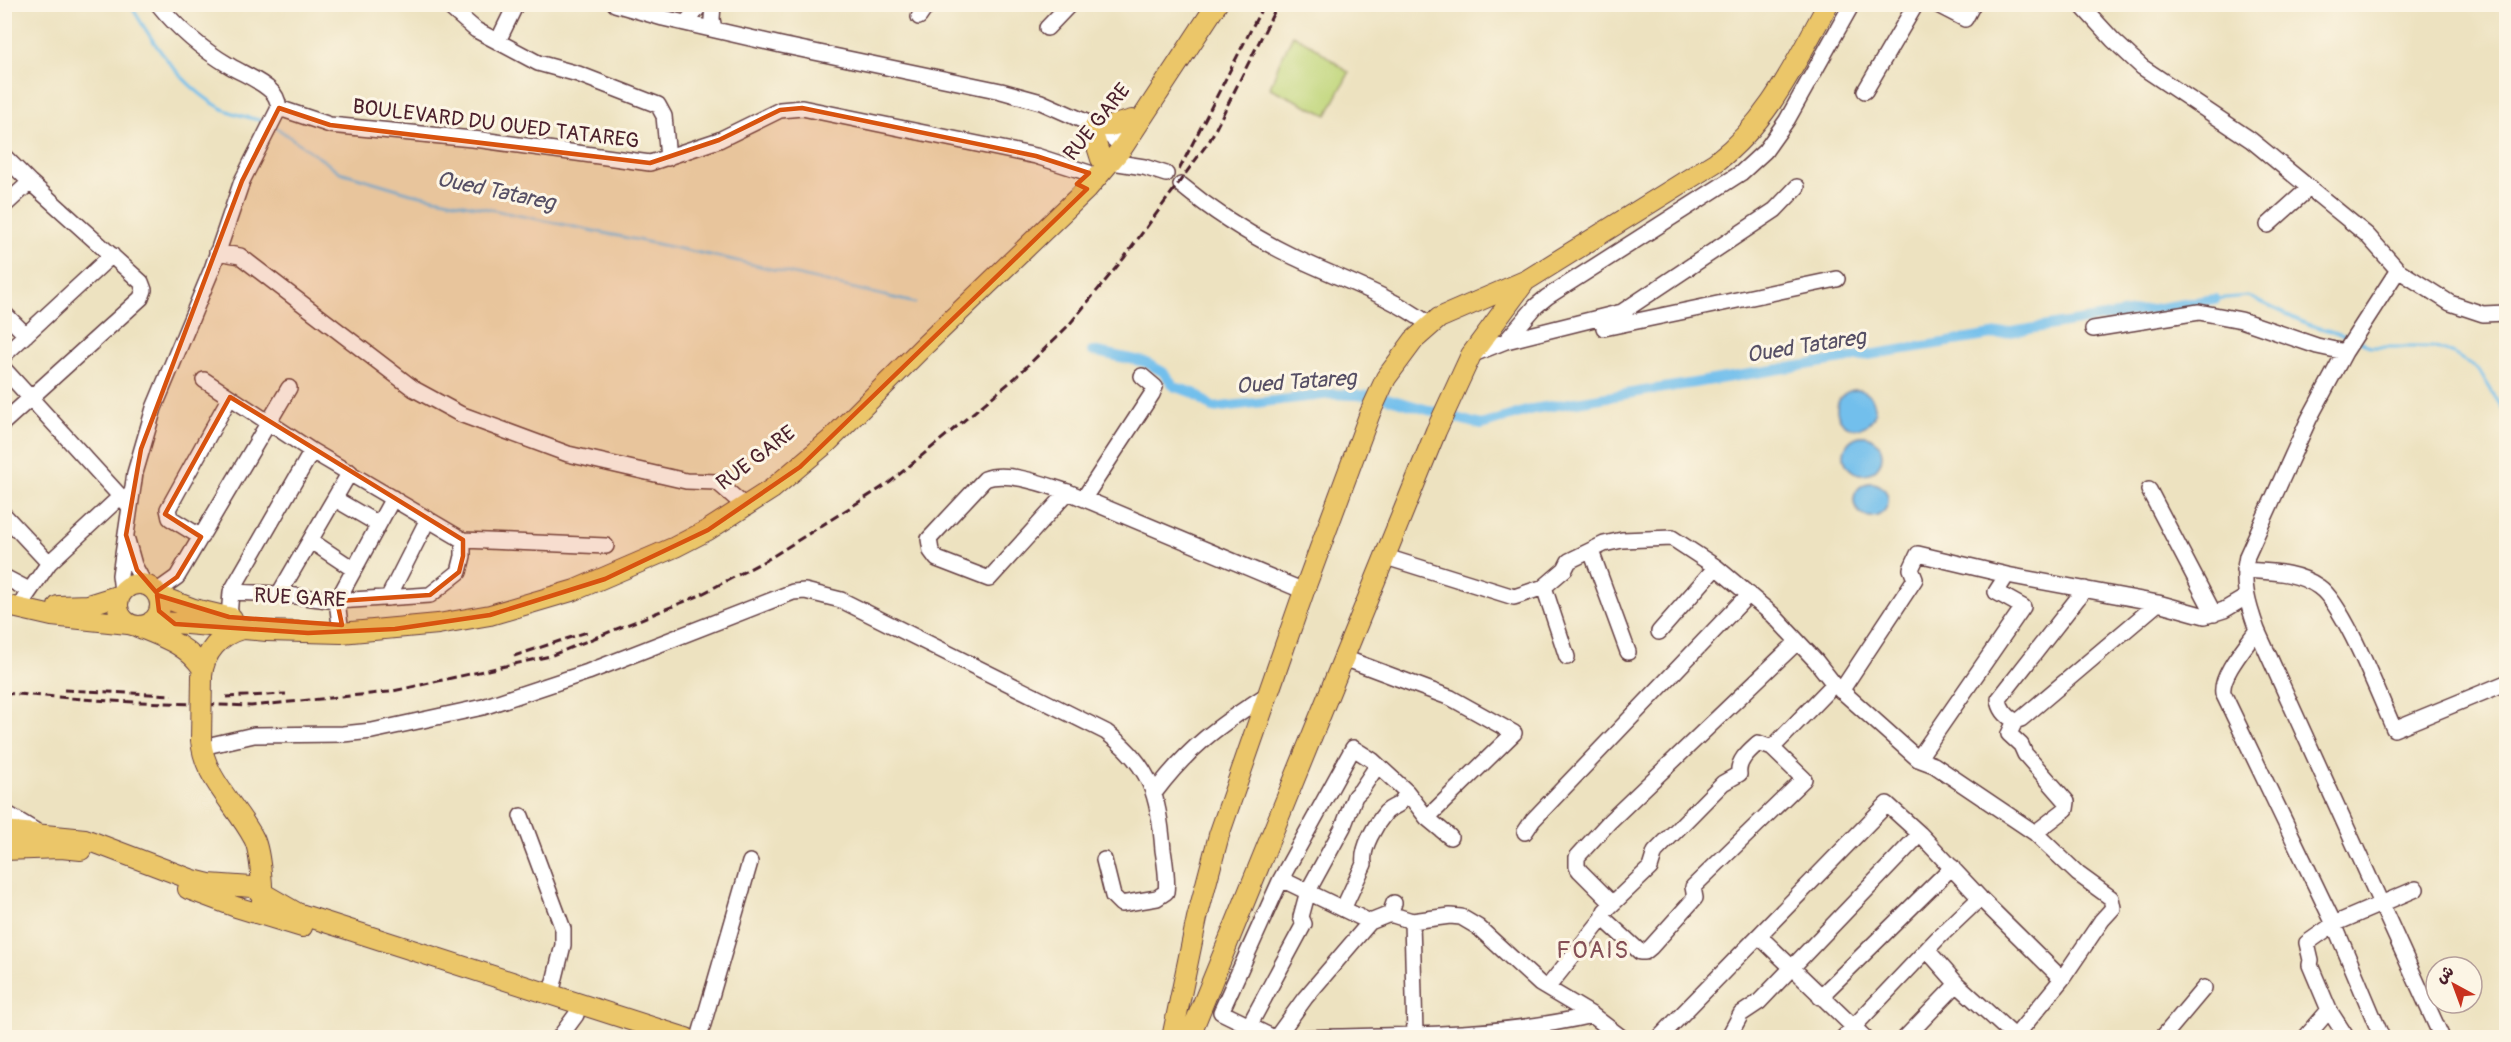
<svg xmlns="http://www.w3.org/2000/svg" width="2511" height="1042" viewBox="0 0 2511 1042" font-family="Pangolin,'Playpen Sans Arabic',sans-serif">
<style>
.green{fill:#c0d67a;stroke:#857a52;stroke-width:1.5}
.water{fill:#72bfec;stroke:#5e6f8c;stroke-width:1.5}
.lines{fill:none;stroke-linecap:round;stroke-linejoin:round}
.stream{stroke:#72bfec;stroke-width:3}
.canal{stroke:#72bfec;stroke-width:10}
.minor-casing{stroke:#623c41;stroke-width:18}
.major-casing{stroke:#623c41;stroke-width:22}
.minor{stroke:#fff;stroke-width:15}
.major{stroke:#ebc669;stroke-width:20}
.rail{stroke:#4a1f2b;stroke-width:3;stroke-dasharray:9 4.5;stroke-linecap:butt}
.major-bridge-casing{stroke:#623c41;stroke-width:22;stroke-linecap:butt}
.major-bridge{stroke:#ebc669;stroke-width:20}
.marked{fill:#d8530f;fill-opacity:0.2;stroke:#d8530f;stroke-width:4.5;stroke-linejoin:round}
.labels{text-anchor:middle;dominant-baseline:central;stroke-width:6;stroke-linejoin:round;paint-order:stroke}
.street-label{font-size:21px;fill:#4a1f2b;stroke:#fcf5e5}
.water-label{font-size:22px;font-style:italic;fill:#564f65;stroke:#fcf5e5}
.quarter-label{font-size:24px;letter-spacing:1.5px;fill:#854f56;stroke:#fcf5e5}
</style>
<rect width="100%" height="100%" fill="#fcf5e5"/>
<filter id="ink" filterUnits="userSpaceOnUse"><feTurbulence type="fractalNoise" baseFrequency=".0167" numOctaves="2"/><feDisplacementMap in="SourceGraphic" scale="12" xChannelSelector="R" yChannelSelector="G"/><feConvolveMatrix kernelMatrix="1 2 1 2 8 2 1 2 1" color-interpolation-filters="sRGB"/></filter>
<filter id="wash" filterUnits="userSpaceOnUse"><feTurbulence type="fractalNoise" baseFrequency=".008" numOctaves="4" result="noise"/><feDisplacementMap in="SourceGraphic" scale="24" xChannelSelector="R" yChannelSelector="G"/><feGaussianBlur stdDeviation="1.35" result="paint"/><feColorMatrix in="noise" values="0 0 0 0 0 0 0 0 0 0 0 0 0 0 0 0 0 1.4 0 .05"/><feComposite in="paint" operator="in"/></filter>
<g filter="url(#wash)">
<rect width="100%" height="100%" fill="#ede2c0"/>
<path class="green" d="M1293,35L1313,46L1349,73L1327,115L1270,88L1279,63Z"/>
<path class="water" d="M1837 409a19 19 0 1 1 38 0a19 19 0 1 1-38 0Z
M1844 455a19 19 0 1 1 38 0a19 19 0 1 1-38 0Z
M1854 500a17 17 0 1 1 34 0a17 17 0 1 1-34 0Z"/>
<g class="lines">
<path class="stream" d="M130,4C153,43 180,85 221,108C234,115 252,118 266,122
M274,126L340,172L411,193L729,259L915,303
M2215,299L2248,296L2307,324L2350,337
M2359,340L2370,347H2432L2452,353L2479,370L2506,415"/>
<path class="canal" d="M1092,351L1145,362L1163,372L1175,387L1194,393L1213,408L1331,394L1379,396L1481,425L1533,409L2215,299"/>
</g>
</g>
<g filter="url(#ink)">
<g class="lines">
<defs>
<path id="minor" d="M446,4L476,30L538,63L578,74L658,105L664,116L668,158
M615,4L663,18L781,45L1001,91L1041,102L1102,129L1123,147
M713,4L712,19L714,29
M1936,4L1965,19L1973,4
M2080,4L2113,40L2142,67L2251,140L2367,235L2398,270L2450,303L2483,314L2506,313
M919,17L928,4
M686,23L701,4
M1047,28L1070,4
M498,41L516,4
M1865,91L1916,4
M279,108L330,125L482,140L650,163L719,140L780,110L802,108L1036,156L1089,173
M4,156L30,182L141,282L144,290L141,298L4,422
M1112,162L1144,167L1166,174
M1181,185C1216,214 1253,237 1294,257C1342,280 1386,293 1430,325
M4,206L30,182
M2268,225L2308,189
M217,252L240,256L414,389L460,414L568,454L686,481L717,482L740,502
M2398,270L2345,352L2309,419L2247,556C2241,582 2248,605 2257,630L2442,1038
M4,313L26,335
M1604,328L1837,279
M2093,329L2199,312L2241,320L2317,346L2345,352
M1506,341L1622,312L1775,210L1797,187
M4,355L112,255
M1471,355L1506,341L1536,306L1547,297L1741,173L1765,151L1787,120L1852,4
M4,369L130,507
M204,380L312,451L463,540L606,546
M2149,490L2214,614
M1068,492L989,579L937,559L931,551L929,539L985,479C1006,470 1046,485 1068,492L1304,591
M1084,498L1152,394L1155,387L1142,376
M335,499L378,524
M4,515L49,563L121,496
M201,537L170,518L168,509L230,397
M127,540L134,565L145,585
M311,541L353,569
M1591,551L1628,652
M1386,557L1514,597L1544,587L1565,569L1569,561L1604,544L1622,540L1672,538L1716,567L1773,615L1816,661L1834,684L1918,759L1934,765L2035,833L2078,874L2111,898L2113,908L2102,920L2062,979L2014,1038
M2244,570C2270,572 2297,571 2319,587C2344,604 2380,698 2394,729L2506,683
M4,577L29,590
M1544,587L1567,657
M2085,589L1999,699C2000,709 2006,716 2015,721L2021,719L2158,603
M122,591L120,575L135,473L154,408L212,269L242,181L279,108C278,101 276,95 271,91C260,80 243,74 230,66C203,50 178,29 158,4
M156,592L177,577L289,388
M231,592L279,594L350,472
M279,594L337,601L430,595L459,572L463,556V540
M388,598L428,519
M24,599L49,563
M229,617L231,592L312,451
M340,625L337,601L393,498
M2257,630C2247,645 2220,675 2223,693L2334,924L2382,1038
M1659,632L1716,567
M1344,658L1451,698L1514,733L1427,818
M1841,691L1915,579L1911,569L1918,554L2007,575
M2015,721L2009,734L2021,745L2025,754L2067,802L2066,809L2035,833
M202,747L254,735L343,734L372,731L483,707L588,672L793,592L805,591L841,600L1106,732C1151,766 1159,796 1163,850C1165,863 1168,879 1166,892L1157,898L1121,904L1113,896L1104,860
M1918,759L2023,607L1996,592L2007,575L2158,603L2205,616L2224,610L2246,597
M1155,792C1189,747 1218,726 1265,696
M4,812L39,833
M521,816L563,929V945L551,994
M1525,832L1533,820L1749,594
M1281,879L1370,922
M1612,903L1580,871L1577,867V857L1610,821L1797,642
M1343,909L1364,864C1361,848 1376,824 1386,812C1390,808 1395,807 1399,804C1402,801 1405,796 1407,792L1427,818L1450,837
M1390,914L1412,921L1450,916L1461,917L1478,927L1540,984L1592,1015L1622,1038
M1603,918L1640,952H1645L1651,947L1695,898L1693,887L1804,779L1772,748
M1412,921L1415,1034
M1759,936L1865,1038
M1957,984L2015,1037
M1547,988L1603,918L1605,911L1650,868L1655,852L1723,783L1739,774C1737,761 1749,751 1758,743L1772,748L1834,684
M1820,997L1952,867
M1249,1026L1304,924L1301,917L1308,891L1343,827L1355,796L1361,790L1377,766
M559,1038L576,1015
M699,1038L750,862
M1274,1038L1221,1012L1281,879L1353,748L1372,760L1407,792
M1276,1038L1305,998L1370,922L1390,914L1394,903
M1296,1038C1394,1035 1495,1038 1592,1015
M1659,1038L1887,804L1920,834L1980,898L2062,979
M1728,1038L1741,1014L1759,1002L1920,834
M1843,1038L1938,938L1980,898
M1905,1038L1957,984L1927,950
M2162,1038L2204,988
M2305,1038L2329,1010
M2347,1038L2329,1010L2310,965L2311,960L2307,943L2334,924L2416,889"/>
<path id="major" d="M1095,126H1110L1132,120
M1093,134L1101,159
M118 605a21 21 0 1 1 42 0a21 21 0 1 1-42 0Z
M157,595L194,609L232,618
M4,605L52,616L128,624
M58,606L88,605L120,595
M152,621L267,631L341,633L438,624L490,615L575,590L675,547L708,530L772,489L829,441L925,345L1087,189L1123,147L1217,4
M136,626C162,637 187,644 203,669
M202,676C204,652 220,635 242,629
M201,740C204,778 236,805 253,837C260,848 263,888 262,901
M4,831L85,839L193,880L209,884L252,887L297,913L686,1038
M4,850L61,848L81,850
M188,889L236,907L302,927
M1172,1038L1197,918L1219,835L1304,591L1370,413L1386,378L1414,340L1439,318L1527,280L1716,162C1770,120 1795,63 1828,4
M1189,1038L1436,431L1471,355L1524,283"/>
</defs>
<use href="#minor" class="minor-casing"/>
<use href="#major" class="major-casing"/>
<use href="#minor" class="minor"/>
<use href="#major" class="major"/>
<path class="rail" d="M1179,170L1264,4
M514,656L590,631
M64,690L172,695
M4,693L109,701L251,706L389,692L550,656L698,596L770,558L889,483L1015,378L1068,326L1124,258L1210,140L1278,4
M226,697L286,694"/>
<defs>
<path id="major-bridge" d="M201,740L202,676"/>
</defs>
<use href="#major-bridge" class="major-bridge-casing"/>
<use href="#major-bridge" class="major-bridge"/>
</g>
</g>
<path class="marked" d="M279,108L330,125L650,163L719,140L780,110L802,108L1036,156L1089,173L1077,184L1087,189L800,467L708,530L605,579L490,615L395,629L308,633L175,624L159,611L157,595L229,617L342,625L337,601L430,595L459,572L463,556V540L230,397L165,514L201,537L177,577L156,592L137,570L126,535L141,449L242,181Z"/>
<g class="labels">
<g class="street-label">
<text transform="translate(1097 122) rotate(-51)">RUE GARE</text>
<text transform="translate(496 124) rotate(7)">BOULEVARD DU OUED TATAREG</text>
<text transform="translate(756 458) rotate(-37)">RUE GARE</text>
<text transform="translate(300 598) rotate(3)">RUE GARE</text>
</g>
<g class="water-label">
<text transform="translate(496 191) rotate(12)">Oued Tatareg</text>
<text transform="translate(1806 346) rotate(-9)">Oued Tatareg</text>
<text transform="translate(1296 382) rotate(-4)">Oued Tatareg</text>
</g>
<g class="quarter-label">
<text x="1593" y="950">FOAIS</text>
</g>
</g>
<rect width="2511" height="1042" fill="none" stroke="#fcf5e5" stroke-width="24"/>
<g transform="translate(2454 985) rotate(319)"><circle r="28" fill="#fcf5e5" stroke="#b59f9b" stroke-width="1.5"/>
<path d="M0-4.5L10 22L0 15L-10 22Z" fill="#c8321e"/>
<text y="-9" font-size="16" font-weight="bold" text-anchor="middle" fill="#4a1f2b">ش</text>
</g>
</svg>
